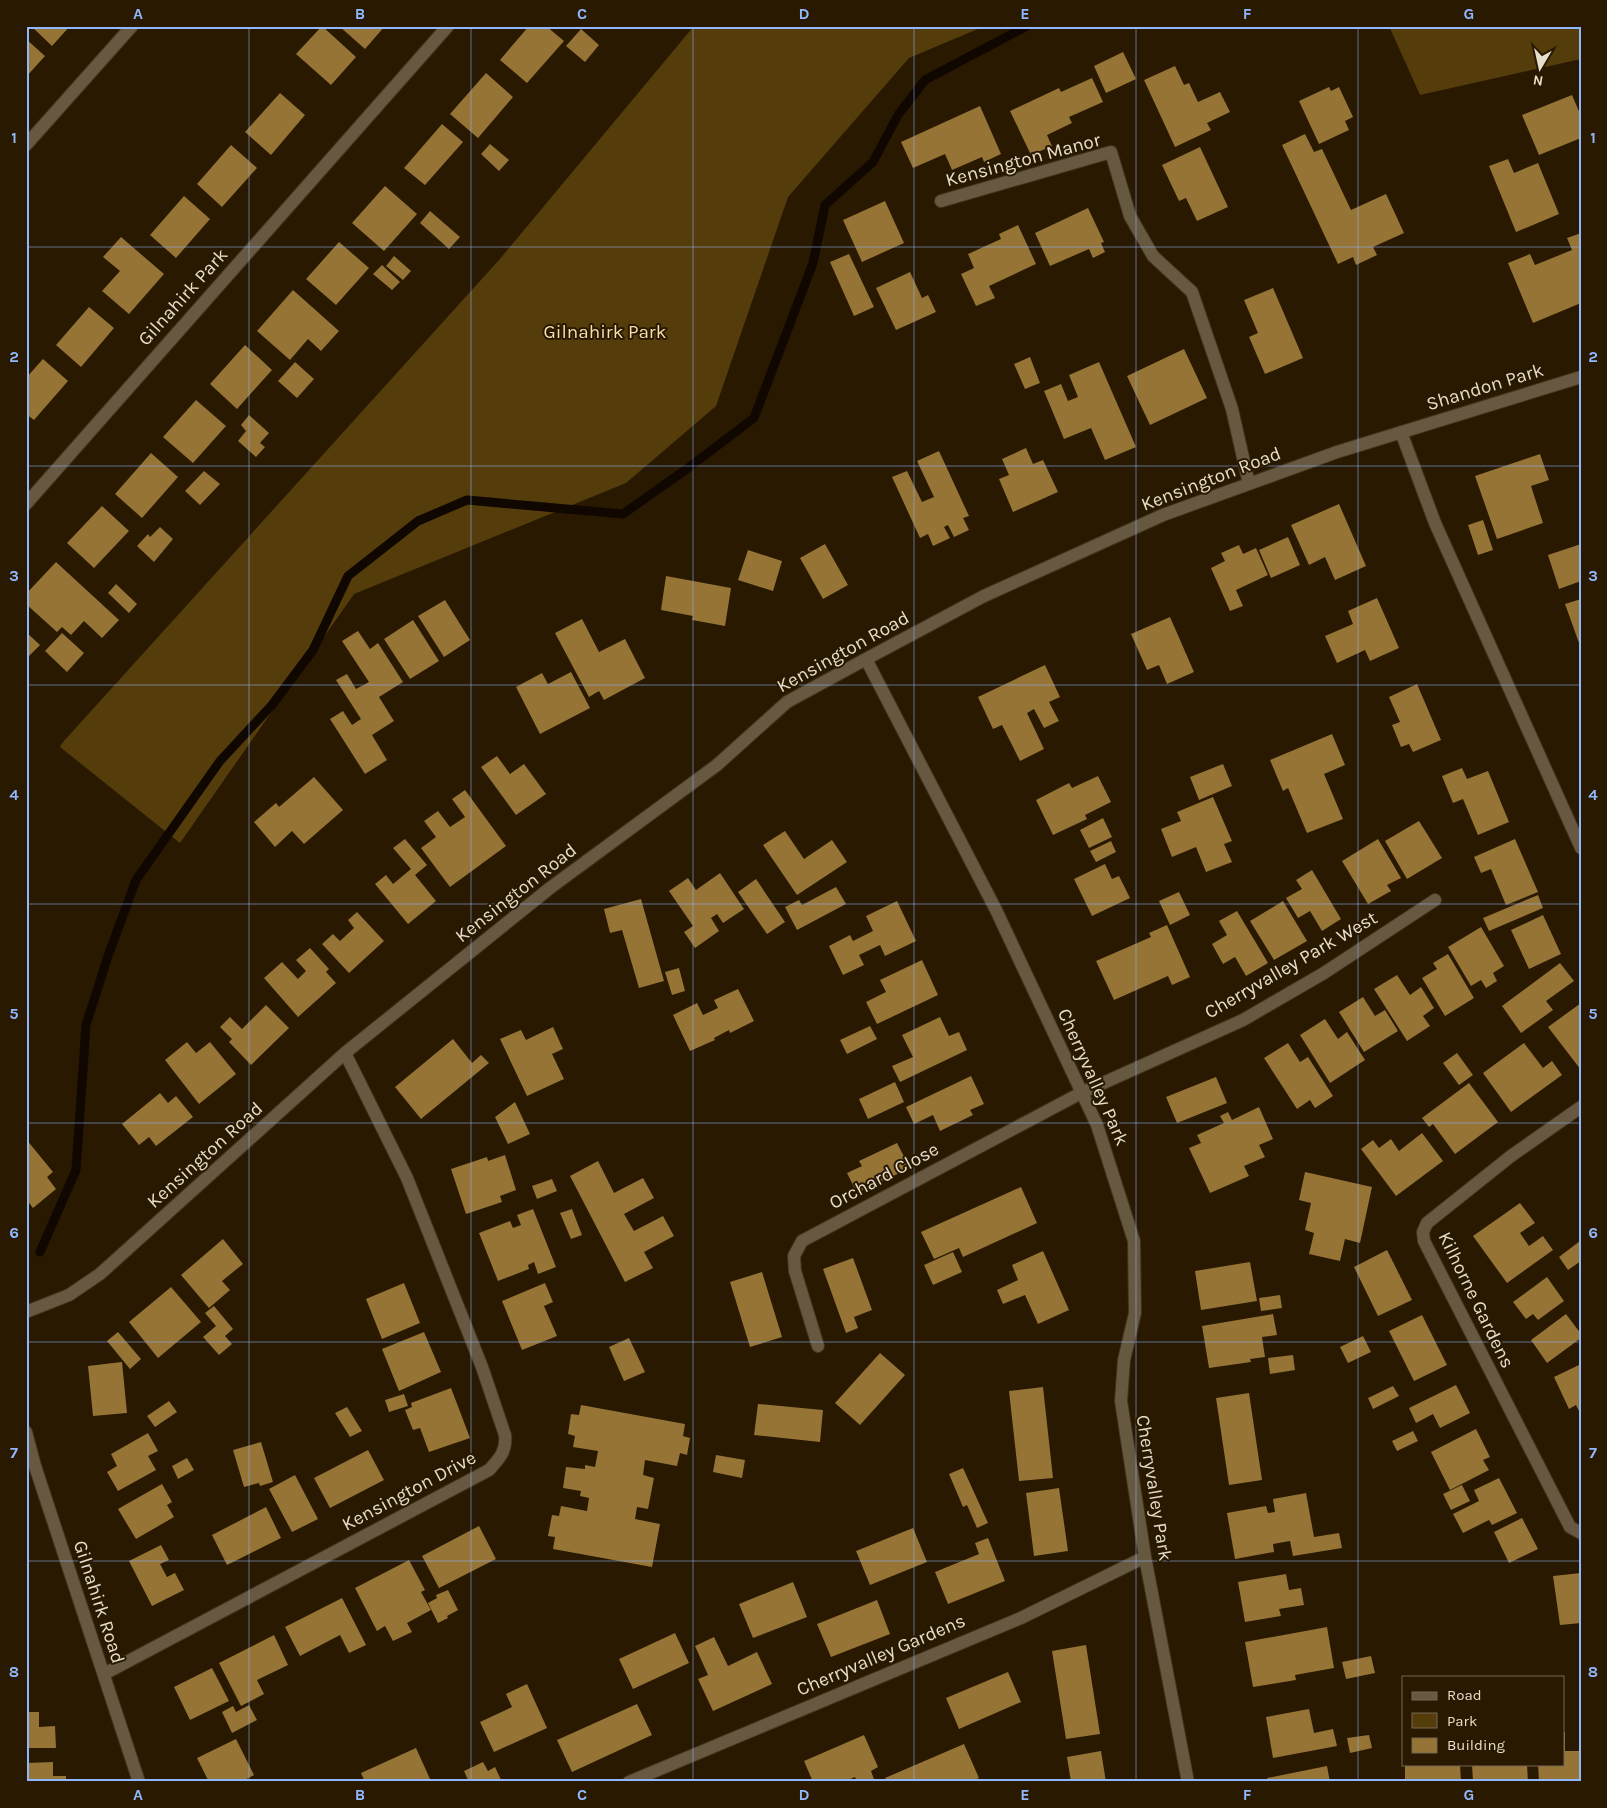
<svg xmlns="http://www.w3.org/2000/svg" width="1607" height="1808" viewBox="0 0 1607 1808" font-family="Karla,sans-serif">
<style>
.green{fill:#543d0b}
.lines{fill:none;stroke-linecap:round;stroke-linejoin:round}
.stream{stroke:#100700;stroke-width:9}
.building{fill:#957436}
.minor-casing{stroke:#43341d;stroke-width:14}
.tertiary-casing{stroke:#43341d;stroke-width:14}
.minor{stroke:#675941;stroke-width:12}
.tertiary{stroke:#675941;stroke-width:12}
.grid{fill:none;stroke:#91b8fd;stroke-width:1;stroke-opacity:0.55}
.labels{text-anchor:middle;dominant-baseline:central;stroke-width:4;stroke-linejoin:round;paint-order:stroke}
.street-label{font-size:19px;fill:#e7ddcc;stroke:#281900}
.park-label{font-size:19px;fill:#f9ddab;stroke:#281900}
.neatline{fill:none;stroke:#91b8fd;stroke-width:2}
.grid-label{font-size:16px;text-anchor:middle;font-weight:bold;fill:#91b8fd}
</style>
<rect width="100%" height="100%" fill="#281900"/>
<path class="green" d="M694,26H985L909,58L788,197L716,406L626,483L354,594L180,843L60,747L63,742L499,260Z
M1389,26H1581V59L1420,95Z"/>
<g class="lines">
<path class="stream" d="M40,1252L76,1170L86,1025L108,956L136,880L220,761L272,705L313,650L348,576L418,521L467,500L623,514L688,468L754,418L813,263L825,205L873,162L898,115L925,80L1027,26"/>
</g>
<path class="building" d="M31,26H70L52,46Z
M322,26L356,57L331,85L296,54Z
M339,26H385L365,49Z
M529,26H546L564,41L527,83L500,60Z
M581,29L599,45L585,62L566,46Z
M26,39L45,56L26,77Z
M1123,52L1136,79L1106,93L1094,66Z
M1175,66L1184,85L1189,83L1198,102L1220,92L1230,112L1207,123L1211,130L1175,147L1144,80Z
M486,73L513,97L478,138L450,114Z
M1092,78L1103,102L1069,117L1072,123L1047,135L1052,146L1031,155L1010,111L1059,88L1061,92Z
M1329,87L1331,91L1339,87L1353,117L1345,121L1349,130L1319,144L1299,101Z
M280,93L305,115L271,155L245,132Z
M1572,95L1581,116V138L1539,155L1522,115Z
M980,106L1001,154L984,162L982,157L952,170L945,154L913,168L901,142Z
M442,124L463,142L425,185L404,168Z
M1305,134L1314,152L1322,149L1351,210L1386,194L1404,233L1373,247L1377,255L1356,265L1353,257L1338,264L1282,145Z
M490,144L509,160L499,171L481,154Z
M231,145L257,168L222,207L197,184Z
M1200,147L1228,207L1197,221L1186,198L1179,201L1162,165Z
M1508,159L1514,173L1538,163L1559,214L1516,232L1489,166Z
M385,186L417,214L384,251L352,223Z
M184,196L210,219L176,258L150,235Z
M885,201L904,243L862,262L843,220Z
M1088,208L1104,242L1101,243L1105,252L1093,258L1089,249L1050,266L1035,233Z
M430,211L460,237L449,249L420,223Z
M1018,225L1036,264L989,286L995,298L976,306L961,274L974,268L968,254L1001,239L999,234Z
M1581,233V303L1533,323L1508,263L1530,254L1535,265L1572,250L1567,238Z
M121,237L164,274L129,314L102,291L120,271L103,257Z
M339,242L369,268L336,305L306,279Z
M849,254L874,307L854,316L830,262Z
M394,256L411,271L403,280L386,266Z
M382,265L400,282L392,290L373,274Z
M910,272L922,298L928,295L936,312L896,330L876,288Z
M1273,288L1303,358L1265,374L1249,337L1258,333L1244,300Z
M293,290L339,331L321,351L308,339L290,360L257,331Z
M89,307L114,328L81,367L56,345Z
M245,345L272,370L237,409L210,384Z
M1184,349L1207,398L1150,425L1127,376Z
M1030,357L1040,383L1025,389L1014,364Z
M43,359L68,381L34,420L26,414V378Z
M295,362L314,379L297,398L278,381Z
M1099,362L1136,447L1105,460L1091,428L1064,439L1044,391L1061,384L1068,401L1078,397L1069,375Z
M196,400L226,426L193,463L163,437Z
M249,415L269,433L260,443L265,447L256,457L238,441L246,431L241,425Z
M1026,448L1033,464L1043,460L1058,492L1013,512L999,479L1009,475L1002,459Z
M939,451L969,516L963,518L969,530L954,537L948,525L944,527L950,538L933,546L928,534L920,538L892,477L907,471L922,502L934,497L917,461Z
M151,453L178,477L142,518L115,494Z
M1540,454L1549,480L1531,486L1543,523L1497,539L1475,476Z
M204,471L220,484L200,505L185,491Z
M1339,504L1366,566L1335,580L1325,557L1309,565L1291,525Z
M102,506L129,531L94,568L67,543Z
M1483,520L1493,550L1478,555L1468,525Z
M160,527L173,539L154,562L137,546L148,534L150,537Z
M1288,537L1300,565L1271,578L1259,550Z
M825,544L848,585L823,599L800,558Z
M1581,544V581L1559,589L1548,555Z
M1239,545L1243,554L1256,548L1268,575L1236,590L1243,606L1230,611L1211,568L1225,561L1221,553Z
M748,550L782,561L773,591L738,580Z
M56,562L119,620L102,638L84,621L71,635L62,627L57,632L26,604V594Z
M666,576L731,588L725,626L692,620L693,616L661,610Z
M116,584L137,604L129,613L108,593Z
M1377,598L1399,648L1370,661L1365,650L1337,663L1325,636L1353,624L1348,611Z
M1581,599V643H1579L1565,604Z
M445,600L470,640L444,657L418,616Z
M1170,617L1194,672L1167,684L1159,665L1147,670L1131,634Z
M582,619L599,652L625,639L645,678L604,700L599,691L589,697L555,633Z
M413,620L439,661L410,679L384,639Z
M358,631L370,649L378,643L403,682L379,697L394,721L372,735L387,760L365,774L330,719L343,711L352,725L361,719L336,680L347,674L356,689L369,682L342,641Z
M26,632L40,645L26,659Z
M62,633L84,653L67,672L45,651Z
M1045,665L1060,697L1049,702L1059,721L1044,728L1034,709L1027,713L1044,749L1020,761L1002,725L993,729L978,697Z
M571,672L590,708L540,734L516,687L542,673L548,684Z
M1417,684L1441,740L1413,752L1409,744L1401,747L1392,725L1400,722L1389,697Z
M1332,734L1345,765L1324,774L1343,819L1307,833L1288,788L1283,791L1270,760Z
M497,756L510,774L524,764L546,794L516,815L481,767Z
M1223,764L1232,786L1199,800L1190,777Z
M1462,768L1467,779L1488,771L1509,822L1478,835L1463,799L1453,803L1442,776Z
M1098,776L1111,802L1085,815L1087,819L1053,835L1036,800L1069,783L1072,788Z
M314,777L343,810L304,844L292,831L275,847L254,822L276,803L279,807Z
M465,790L506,846L450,887L421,848L436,837L424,821L438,811L450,827L465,817L452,799Z
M1213,797L1232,841L1224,844L1232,862L1206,872L1196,847L1172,857L1161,829L1181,821L1177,812Z
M1103,818L1112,837L1089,848L1080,830Z
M1419,821L1442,858L1407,879L1385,841Z
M785,831L804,859L832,840L847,862L797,895L763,845Z
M405,839L427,865L415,875L436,901L408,924L375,884L386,875L393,884L411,869L393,848Z
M1378,839L1401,878L1387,885L1391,891L1368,904L1342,861Z
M1515,839L1538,892L1506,905L1491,869L1481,873L1474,857Z
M1111,841L1116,852L1096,862L1090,851Z
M1105,864L1112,879L1119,876L1130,898L1092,916L1074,879Z
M1312,870L1341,919L1322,931L1310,911L1298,918L1286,898L1302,889L1296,880Z
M720,873L744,909L723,923L717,914L711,918L719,931L695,948L684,932L693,926L669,891L688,878L696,890Z
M756,879L785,922L767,934L738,892Z
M836,887L846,904L797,930L785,907L799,900L802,905Z
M1179,892L1190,915L1170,925L1159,901Z
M1538,895L1543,908L1489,931L1483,918Z
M641,899L664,981L639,988L622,930L610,933L604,909Z
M897,901L916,941L885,956L880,945L859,955L864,965L843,975L829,946L850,935L853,941L873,931L866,916Z
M1283,901L1307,941L1274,960L1250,921Z
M1237,911L1268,963L1246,976L1235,957L1223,964L1212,944L1227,935L1219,921Z
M357,912L384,941L349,973L322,944L333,934L340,941L354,928L348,920Z
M1543,915L1561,954L1529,969L1511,930Z
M1167,925L1190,977L1172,985L1168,976L1114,1000L1096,961L1151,937L1149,933Z
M1481,927L1504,966L1493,973L1497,981L1486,988L1481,980L1471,986L1448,947Z
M310,948L329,969L326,972L336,983L298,1017L264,978L282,962L298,979L306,971L296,960Z
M1448,954L1474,998L1445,1016L1422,978L1437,969L1433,963Z
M922,960L938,995L877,1024L866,1002L886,992L880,980Z
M1560,963L1574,981L1546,1001L1553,1010L1521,1033L1502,1006Z
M679,968L685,991L672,995L665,972Z
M1397,975L1410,995L1421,987L1434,1008L1423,1016L1430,1026L1407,1041L1374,989Z
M738,989L754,1021L730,1033L729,1030L714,1038L715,1040L690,1051L673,1015L697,1003L703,1015L718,1008L714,1000Z
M1363,997L1375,1016L1385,1010L1398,1031L1364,1052L1339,1012Z
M1581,1003V1070L1548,1027Z
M266,1005L289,1028L251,1065L229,1042L232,1039L220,1027L230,1017L242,1029Z
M940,1017L949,1036L959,1032L967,1050L900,1082L892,1066L913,1057L902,1035Z
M1325,1019L1338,1039L1347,1032L1365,1060L1330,1083L1300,1035Z
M870,1026L877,1039L847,1054L840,1040Z
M553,1027L563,1049L552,1054L564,1079L527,1096L500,1039L521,1030L526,1040Z
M453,1039L472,1063L481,1055L489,1063L421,1119L395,1087Z
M187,1042L196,1053L210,1042L236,1074L199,1104L165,1060Z
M1288,1043L1300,1062L1308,1057L1333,1096L1315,1108L1310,1100L1297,1109L1264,1058Z
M1524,1043L1543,1068L1552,1061L1562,1075L1511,1112L1483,1073Z
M1457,1053L1473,1075L1459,1085L1443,1063Z
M971,1076L984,1104L970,1110L973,1115L940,1131L933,1115L914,1124L906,1107Z
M1216,1077L1227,1103L1177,1123L1166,1097Z
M895,1082L904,1102L868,1119L859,1099Z
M1469,1083L1498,1122L1455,1154L1433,1124L1429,1127L1422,1118Z
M160,1093L168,1103L176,1096L193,1117L156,1146L149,1137L139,1145L122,1124Z
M515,1102L530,1134L508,1144L495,1117Z
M1259,1107L1273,1139L1259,1145L1265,1157L1244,1166L1249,1176L1210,1193L1189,1148L1201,1143L1197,1135L1224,1123L1220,1116L1228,1112L1232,1120Z
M1422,1133L1443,1161L1396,1196L1361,1149L1373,1140L1379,1148L1391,1139L1399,1151Z
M26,1139L53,1172L47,1177L56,1189L33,1208L26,1199Z
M897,1143L910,1168L857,1193L847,1173L862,1166L859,1161Z
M505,1155L516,1190L500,1196L502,1202L466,1214L451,1169L487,1157L488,1161Z
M598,1161L614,1193L643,1178L654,1198L624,1214L634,1231L663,1216L674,1236L644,1252L653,1268L625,1282L570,1176Z
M1305,1172L1372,1187L1360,1243L1345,1239L1340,1261L1309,1254L1314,1233L1305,1230L1311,1203L1299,1200Z
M552,1179L557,1191L537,1199L532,1186Z
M1021,1187L1037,1223L963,1257L959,1248L934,1259L921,1232Z
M1520,1203L1535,1223L1520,1233L1529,1246L1543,1236L1553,1250L1507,1283L1473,1236Z
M533,1209L556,1267L538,1274L534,1262L528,1265L529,1269L498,1281L479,1233L510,1221L513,1228L521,1225L517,1215Z
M572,1209L582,1235L571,1239L560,1213Z
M223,1239L243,1264L222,1281L230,1290L209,1308L181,1275Z
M1580,1241L1581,1261L1568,1270L1559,1257Z
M1387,1250L1412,1300L1378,1316L1354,1267Z
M1043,1251L1069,1310L1038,1324L1025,1295L1003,1304L997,1290L1018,1280L1012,1265Z
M953,1252L962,1272L933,1285L924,1265Z
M853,1258L872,1310L854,1317L858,1328L846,1333L823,1269Z
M1250,1262L1257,1301L1201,1310L1195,1271Z
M762,1272L782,1337L750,1347L730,1282Z
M1547,1277L1564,1301L1538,1320L1533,1314L1526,1319L1513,1302Z
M404,1283L420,1323L382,1339L366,1299Z
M545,1283L553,1302L544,1306L557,1336L522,1350L502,1301Z
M171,1287L201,1322L158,1358L129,1322Z
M1280,1295L1282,1308L1261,1311L1259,1298Z
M214,1306L233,1329L225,1336L232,1344L219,1355L203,1337L216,1326L205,1313Z
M1273,1314L1277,1335L1262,1337L1265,1357L1250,1359L1251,1362L1209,1368L1202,1326Z
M1566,1314L1581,1334V1338L1547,1363L1531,1340Z
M1422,1315L1447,1365L1414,1381L1389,1331Z
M118,1332L141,1359L130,1369L107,1341Z
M424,1332L441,1372L399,1391L382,1349Z
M1363,1336L1371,1352L1348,1363L1340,1347Z
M629,1338L645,1372L624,1381L609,1347Z
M880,1353L905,1375L860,1425L835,1403Z
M1293,1355L1295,1370L1270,1374L1268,1358Z
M122,1362L127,1413L93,1416L88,1366Z
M1581,1364V1415L1576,1405L1569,1409L1554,1377Z
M1456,1385L1470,1413L1440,1428L1433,1414L1416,1423L1409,1408Z
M1393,1386L1399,1396L1373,1409L1368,1398Z
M1043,1387L1053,1478L1019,1481L1009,1391Z
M451,1388L470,1438L429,1452L420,1428L413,1430L405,1410L412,1407L411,1403Z
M1249,1393L1262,1480L1229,1485L1216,1398Z
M404,1394L408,1406L389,1412L385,1400Z
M169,1401L177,1412L155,1427L147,1416Z
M758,1404L823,1410L820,1442L754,1435Z
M581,1405L685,1424L683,1436L690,1438L687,1455L680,1453L677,1466L645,1460L643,1475L654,1478L648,1509L637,1507L635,1519L660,1524L652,1567L553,1549L555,1537L548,1536L552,1515L559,1516L561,1506L587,1511L589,1498L580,1496L581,1491L563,1488L566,1467L585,1469V1465L595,1467L598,1451L573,1447L575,1436L568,1434L571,1414L579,1415Z
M347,1407L362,1431L350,1437L335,1413Z
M1476,1429L1490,1457L1483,1460L1489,1470L1450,1490L1431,1452Z
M1413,1431L1418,1441L1397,1451L1392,1441Z
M148,1433L158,1451L148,1456L156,1470L118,1491L107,1472L117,1466L111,1454Z
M261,1442L273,1482L260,1486L259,1483L244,1487L233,1450Z
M368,1450L384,1480L330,1508L314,1478Z
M716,1455L745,1460L742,1478L713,1472Z
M187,1458L194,1470L178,1479L172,1466Z
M963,1468L988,1523L977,1528L967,1505L963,1507L949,1474Z
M295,1475L318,1519L292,1532L269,1489Z
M1499,1478L1517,1513L1492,1525L1489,1520L1463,1533L1453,1514L1479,1501L1474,1490Z
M162,1484L172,1502L167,1505L174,1517L136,1539L118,1509Z
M1462,1485L1470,1501L1451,1510L1443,1494Z
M1059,1488L1068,1551L1034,1556L1026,1493Z
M1306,1493L1314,1537L1339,1533L1342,1548L1293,1556L1290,1541L1273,1544L1274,1552L1235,1559L1227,1513L1266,1506L1268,1513L1275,1512L1273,1499Z
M266,1507L281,1538L227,1565L212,1535Z
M1522,1518L1538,1549L1509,1563L1494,1532Z
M479,1526L496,1559L439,1588L422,1556Z
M913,1528L927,1562L870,1585L856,1551Z
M988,1538L1005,1581L948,1604L935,1572L979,1554L975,1543Z
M161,1545L169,1560L160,1564L167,1577L175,1573L184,1590L152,1606L129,1561Z
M409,1560L425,1590L421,1592L431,1610L407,1623L412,1632L393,1641L385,1626L377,1631L355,1588Z
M1581,1573V1623L1560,1625L1553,1576Z
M1286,1574L1289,1590L1301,1588L1304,1605L1279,1609L1281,1616L1245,1622L1238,1582Z
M793,1582L807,1617L753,1638L739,1604Z
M448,1590L458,1610L447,1616L448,1618L438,1623L428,1603L437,1598L436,1595Z
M342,1598L366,1645L349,1653L340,1635L300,1656L285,1627Z
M877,1600L890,1634L831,1657L817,1624Z
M1327,1627L1334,1668L1295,1675L1296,1680L1253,1687L1245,1642Z
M675,1633L689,1663L633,1689L619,1659Z
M274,1635L288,1665L257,1680L264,1694L241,1706L219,1663Z
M714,1637L728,1666L757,1652L772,1684L713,1711L698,1679L708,1675L695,1646Z
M1086,1645L1100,1734L1066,1739L1052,1651Z
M1371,1656L1375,1673L1346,1679L1342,1662Z
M212,1668L229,1701L190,1720L174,1687Z
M1008,1672L1021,1702L959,1729L946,1698Z
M527,1684L547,1728L494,1752L480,1722L512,1707L506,1694Z
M637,1704L652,1735L572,1772L557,1740Z
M249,1705L257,1720L232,1733L222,1712L233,1706L236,1712Z
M1309,1709L1314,1733L1333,1729L1337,1746L1273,1758L1266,1717Z
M26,1712H39V1727L55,1726L56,1748H26Z
M1563,1732H1565V1751H1581V1782H1539L1538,1764H1563Z
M864,1735L878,1767L871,1771L875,1782H857L855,1777L848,1780L849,1782H813L804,1761Z
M1369,1735L1372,1748L1350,1753L1347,1738Z
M236,1739L254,1775L241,1782H209L197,1758Z
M964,1744L979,1778L969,1782H887L885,1778Z
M416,1748L430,1779L425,1782H365L361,1773Z
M1101,1751L1106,1782H1071L1067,1757Z
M53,1762V1776H66V1782H26V1763Z
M483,1762L488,1771L495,1767L502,1782H464L468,1780L464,1771Z
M1405,1764H1460L1461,1782H1405Z
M1472,1764H1527L1528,1782H1473Z
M1327,1766L1330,1782H1268L1267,1778Z"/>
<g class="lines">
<defs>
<path id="minor" d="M26,145L132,26
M941,201L1111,152L1130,216L1153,256L1192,292L1232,409L1249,484
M1401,432L1435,523L1581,848
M26,504L448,26
M866,659L996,910L1097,1125L1134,1241L1135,1313L1124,1360L1121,1401L1145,1557L1188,1782
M1581,1107L1511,1156L1427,1223L1423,1232L1424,1241L1570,1527L1581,1533
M26,1312L69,1295L100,1274L345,1053L550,888L717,765L787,702L866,659L984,596L1163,515L1337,452L1581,377
M818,1346L795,1271L794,1256L802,1241L1081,1093L1243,1020L1324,973L1435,900
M104,1674L489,1470C499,1459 507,1451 505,1435L482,1367L407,1178L345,1053
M629,1782L1021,1618L1145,1557"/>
<path id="tertiary" d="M26,1432L35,1466L139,1782"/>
</defs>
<use href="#minor" class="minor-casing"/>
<use href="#tertiary" class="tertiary-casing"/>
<use href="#minor" class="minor"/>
<use href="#tertiary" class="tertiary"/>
</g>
<path class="grid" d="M249,26V1782M471,26V1782M693,26V1782M914,26V1782M1136,26V1782M1358,26V1782M26,247H1581M26,466H1581M26,685H1581M26,904H1581M26,1123H1581M26,1342H1581M26,1561H1581"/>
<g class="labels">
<g class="street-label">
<text transform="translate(1023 160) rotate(-15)">Kensington Manor</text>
<text transform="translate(183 297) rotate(-48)">Gilnahirk Park</text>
<text transform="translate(1485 387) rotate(-17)">Shandon Park</text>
<text transform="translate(1211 479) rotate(-21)">Kensington Road</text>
<text transform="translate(843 652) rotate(-29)">Kensington Road</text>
<text transform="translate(516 893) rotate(-38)">Kensington Road</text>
<text transform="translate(1291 965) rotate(-30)">Cherryvalley Park West</text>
<text transform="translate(1093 1077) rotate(66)">Cherryvalley Park</text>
<text transform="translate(205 1155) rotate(-42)">Kensington Road</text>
<text transform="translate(884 1176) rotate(-28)">Orchard Close</text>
<text transform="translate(1476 1300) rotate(64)">Kilhorne Gardens</text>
<text transform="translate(1154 1488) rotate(81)">Cherryvalley Park</text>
<text transform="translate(409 1491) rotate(-28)">Kensington Drive</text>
<text transform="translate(99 1602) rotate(72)">Gilnahirk Road</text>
<text transform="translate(881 1655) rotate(-23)">Cherryvalley Gardens</text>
</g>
<g class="park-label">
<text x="605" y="332">Gilnahirk Park</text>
</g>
</g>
<rect width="1607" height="1808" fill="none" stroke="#281900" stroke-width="55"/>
<rect x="1402" y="1676" width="162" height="90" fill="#281900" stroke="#746752"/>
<rect x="1412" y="1692" width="25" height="8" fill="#675941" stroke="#746752"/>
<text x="1447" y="1700" font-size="15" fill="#e7ddcc">Road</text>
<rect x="1412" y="1713" width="25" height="15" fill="#543d0b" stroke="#746752"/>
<text x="1447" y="1726" font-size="15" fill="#e7ddcc">Park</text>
<rect x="1412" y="1738" width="25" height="15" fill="#957436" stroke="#746752"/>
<text x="1447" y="1750" font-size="15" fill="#e7ddcc">Building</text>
<g transform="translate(1540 68) rotate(189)" stroke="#281900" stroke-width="4" paint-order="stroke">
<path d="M0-4L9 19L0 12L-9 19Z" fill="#e7ddcc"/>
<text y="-8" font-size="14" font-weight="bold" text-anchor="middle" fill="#e7ddcc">N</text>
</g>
<rect x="28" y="28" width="1552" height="1752" class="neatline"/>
<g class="grid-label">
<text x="138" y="19">A</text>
<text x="360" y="19">B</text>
<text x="582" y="19">C</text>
<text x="804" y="19">D</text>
<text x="1025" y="19">E</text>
<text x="1247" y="19">F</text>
<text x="1469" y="19">G</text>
<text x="14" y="143">1</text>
<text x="1593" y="143">1</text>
<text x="14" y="362">2</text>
<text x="1593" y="362">2</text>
<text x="14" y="581">3</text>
<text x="1593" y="581">3</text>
<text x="14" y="800">4</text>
<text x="1593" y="800">4</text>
<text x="14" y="1019">5</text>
<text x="1593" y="1019">5</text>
<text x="14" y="1238">6</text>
<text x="1593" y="1238">6</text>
<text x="14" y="1458">7</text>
<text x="1593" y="1458">7</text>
<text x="14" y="1677">8</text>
<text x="1593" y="1677">8</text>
<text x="138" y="1800">A</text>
<text x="360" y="1800">B</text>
<text x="582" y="1800">C</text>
<text x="804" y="1800">D</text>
<text x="1025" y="1800">E</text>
<text x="1247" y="1800">F</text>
<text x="1469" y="1800">G</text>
</g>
</svg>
